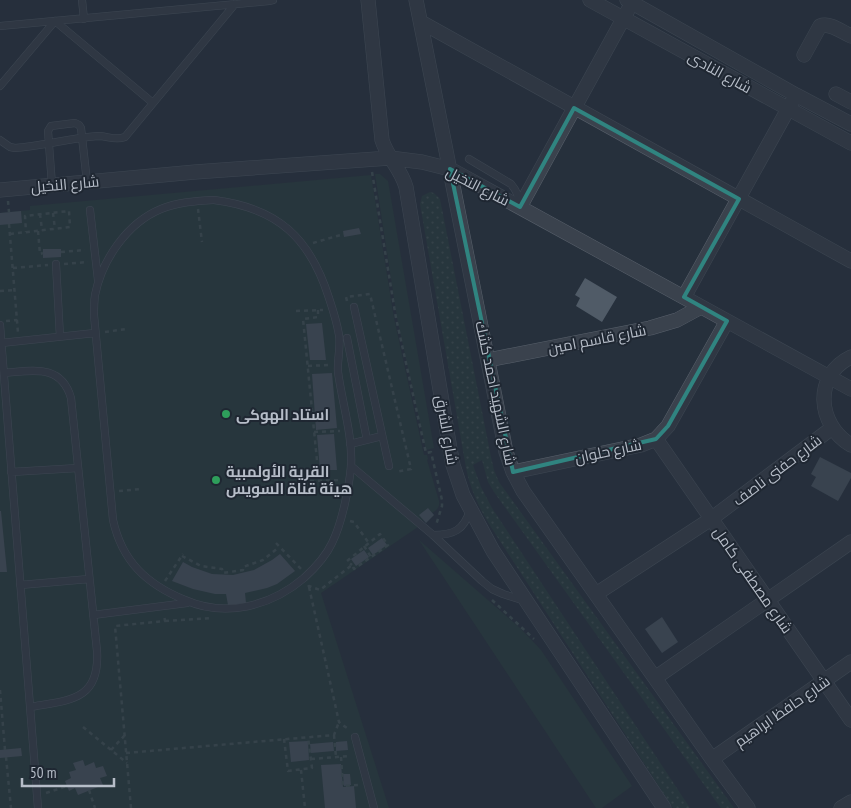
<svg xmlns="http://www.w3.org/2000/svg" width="851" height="808" viewBox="0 0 851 808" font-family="'PT Sans Narrow',Cairo,sans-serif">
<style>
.grass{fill:url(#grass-dots)}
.garden{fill:#293e3e}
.building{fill:#505b67}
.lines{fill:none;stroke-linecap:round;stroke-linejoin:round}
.service-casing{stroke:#58606b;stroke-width:8}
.minor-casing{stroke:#58606b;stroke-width:15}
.path{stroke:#485a5c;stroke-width:2.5;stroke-dasharray:4 4;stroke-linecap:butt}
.service{stroke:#3a424d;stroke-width:7}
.minor{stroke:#3a424d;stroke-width:14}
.marked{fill:none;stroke:#308480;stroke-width:4;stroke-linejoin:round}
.leisure-dot{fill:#2e9e5b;stroke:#1f2732;stroke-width:2}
.labels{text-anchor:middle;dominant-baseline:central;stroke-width:4;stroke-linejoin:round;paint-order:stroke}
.street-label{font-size:15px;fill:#b6bdc8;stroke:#1f2732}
.poi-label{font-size:15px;font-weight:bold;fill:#b6bdc8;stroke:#1f2732;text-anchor:start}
</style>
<defs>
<pattern id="grass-dots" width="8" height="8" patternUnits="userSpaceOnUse" patternTransform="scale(1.25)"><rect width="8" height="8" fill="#293e3e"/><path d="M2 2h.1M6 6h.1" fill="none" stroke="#465858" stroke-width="1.8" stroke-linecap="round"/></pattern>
</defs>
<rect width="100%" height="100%" fill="#26303c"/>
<path class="grass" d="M430,192L434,193L440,199L491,457L494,470L499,482L734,808H721L715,800L494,492L488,482L482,460L473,465L481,487L492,508L690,808H673L489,524C478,506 470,488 466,468L420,204L422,196Z"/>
<path class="garden" d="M375,174H380L388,181L434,448L426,450L397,318Z
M371,175L394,318L424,455H427L428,459L427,460L439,501C440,507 437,510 432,513L434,515L426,523L423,520L416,525L418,527L321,593L389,808H0V213L30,210V206Z
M419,540L520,628L541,650L632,786L602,808H596Z"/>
<path class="building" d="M21,211L22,223L0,225V213Z
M359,228L361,234L344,237L343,231Z
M43,249H61V257L43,258Z
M585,278L617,297L602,322L576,306L580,298L575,295Z
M322,323L326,360H310L306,324Z
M332,373L337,428L316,430L312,374Z
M334,434L337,470H320L317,435Z
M820,457L851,473V478L838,501L811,486L816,477L811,474Z
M428,508L434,515L426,523L419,515Z
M0,511H1L7,572H0Z
M382,538L387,545L373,555L368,548Z
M364,550L369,557L356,566L351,559Z
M280,554L295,571L277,584L267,588L245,593L246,603L228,605L226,594H215L193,589L172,581L183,562L192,567L212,574L233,575L254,570L272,560Z
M662,617L678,642L662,653L645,629Z
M308,741L309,760L291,762L289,742Z
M347,741L348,750L336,751V742Z
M333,742L334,751L311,753L310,744Z
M21,748L22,756L0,758V750Z
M83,760L85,766L94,762L96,768L103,766L107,776L100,778L103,785L78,795L75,788L69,791L65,781L71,778L69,772L76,770L73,763Z
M341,764L343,787L354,786L356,808H325L321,765Z
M343,774H350L351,785L344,786Z"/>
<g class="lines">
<defs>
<path id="service" d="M82,0L84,19
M0,26L269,1L273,0
M0,86L55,21L153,103
M0,140L10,147L15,148C43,146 70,138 98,136C108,136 115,141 125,137L235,4
M469,159L511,184C516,190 519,196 520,204
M52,185L48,131L51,126L75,123L79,125L81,128L87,182
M214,200C278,208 310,238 329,298C333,310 337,323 339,335C341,347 337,360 338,372C342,402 353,437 351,466C349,488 342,523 332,543C326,556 315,568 304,578C271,606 226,618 185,600C146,584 122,561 113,520L94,315C94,308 94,302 95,295C102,260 127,223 161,209C178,202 197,201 214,200Z
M90,210L98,280
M56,264L60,337
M354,307L389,466
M0,325L38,808
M347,338L367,440
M1,343L95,333
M4,373C31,371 61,363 71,398L97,651C100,701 69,700 30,707
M350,444L382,436
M351,466L433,535L482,581L492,589L503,594L525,601
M11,472L78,468
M433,535C454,535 464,530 470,510
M20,585L89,579
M93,615L187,603
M355,737L374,808"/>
<path id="minor" d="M368,0L382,140C387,157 401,169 406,187L450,449L453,465L463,495L493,551L664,808
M416,0L506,452L513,472L523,491L712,759L748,808
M590,0L851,143
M627,0L796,95L851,124
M421,22L851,261
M804,55L820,26C830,22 842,32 851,36
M836,94L851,102
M0,190L195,172L390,158L422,162L450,169L851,389
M520,207L628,10
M684,297L792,102
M851,357C813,375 817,425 851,445
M488,360L650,328L677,320L701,307
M656,439L851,720
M513,472L641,445L656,439L668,426L727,321
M596,594L711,519L832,428
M655,678L851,542
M712,759L851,662
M841,808L851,802"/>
</defs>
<use href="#service" class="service-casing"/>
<use href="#minor" class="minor-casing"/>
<path class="path" d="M372,172L396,318L426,453L431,452L442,500V506L436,525
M8,201L9,212
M198,209L202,242
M53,213L55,229
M40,214L42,230
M9,224L18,333
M38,231L40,254L43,253
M10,234L70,227L69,211L25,216L26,232
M313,243L344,234
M61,252L85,250
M64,264L88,262
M13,268L48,265
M0,291L14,290
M347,301L346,297L370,294L411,469L396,472
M318,310V317L303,319L319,481
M296,311L323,310
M6,321L17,320
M105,332L126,329
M308,366L329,365
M314,432L340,431
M310,481L342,480
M119,491L141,489
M350,521L354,522L368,542
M276,543L301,569
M364,546L371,557
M182,556L201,566L222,569L223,573L243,570V567L263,560L279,547
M165,581L183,554
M308,587L309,586L320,590L352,565L354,569L388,545L380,534L347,561L352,565
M309,587L339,722L341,724L350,730
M492,600L534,639
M165,621L212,618
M0,690L5,750
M83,727L127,763
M334,735L336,757
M284,739L288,771L312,768L308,737
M111,750L125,735
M126,753L334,735L339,722
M6,757L11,808
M341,757L343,786L358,785
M311,759L350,756
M301,770L305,808
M89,790L95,808
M46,793L67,786
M131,808L115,626L165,621L164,615"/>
<use href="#service" class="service"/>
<use href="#minor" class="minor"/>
</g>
<path d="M0 0H851V808H0ZM574,108L739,199L684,297L727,321L668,426L656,439L513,472L450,169L520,207Z" fill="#26303c" fill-opacity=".55" fill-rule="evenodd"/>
<path class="marked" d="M574,108L739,199L684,297L727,321L668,426L656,439L513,472L450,169L520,207Z"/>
<g class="leisure-dot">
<circle cx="226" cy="414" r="5"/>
<circle cx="216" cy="480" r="5"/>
</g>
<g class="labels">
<g class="street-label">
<text transform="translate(720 72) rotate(29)">شارع النادى</text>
<text transform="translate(65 184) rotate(-5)">شارع النخيل</text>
<text transform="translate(478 186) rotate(27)">شارع النخيل</text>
<text transform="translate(597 339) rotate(-11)">شارع قاسم امين</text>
<text transform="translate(496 393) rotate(78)">شارع الشهيد احمد كشك</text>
<text transform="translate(447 430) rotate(80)">شارع الشرق</text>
<text transform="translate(608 451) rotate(-12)">شارع حلوان</text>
<text transform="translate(777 470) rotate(-37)">شارع حفنى ناصف</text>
<text transform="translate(753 580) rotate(55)">شارع مصطفى كامل</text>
<text transform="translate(782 711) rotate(-35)">شارع حافظ ابراهيم</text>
</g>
<g class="poi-label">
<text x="236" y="414">استاد الهوكى</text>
<text x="226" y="471">القرية الأولمبية<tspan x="226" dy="17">هيئة قناة السويس</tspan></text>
</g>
</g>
<path d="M22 778v8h92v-8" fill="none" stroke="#b6bdc8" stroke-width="2.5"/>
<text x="30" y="778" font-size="15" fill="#b6bdc8" stroke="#1f2732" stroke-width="4" paint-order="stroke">50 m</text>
</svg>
